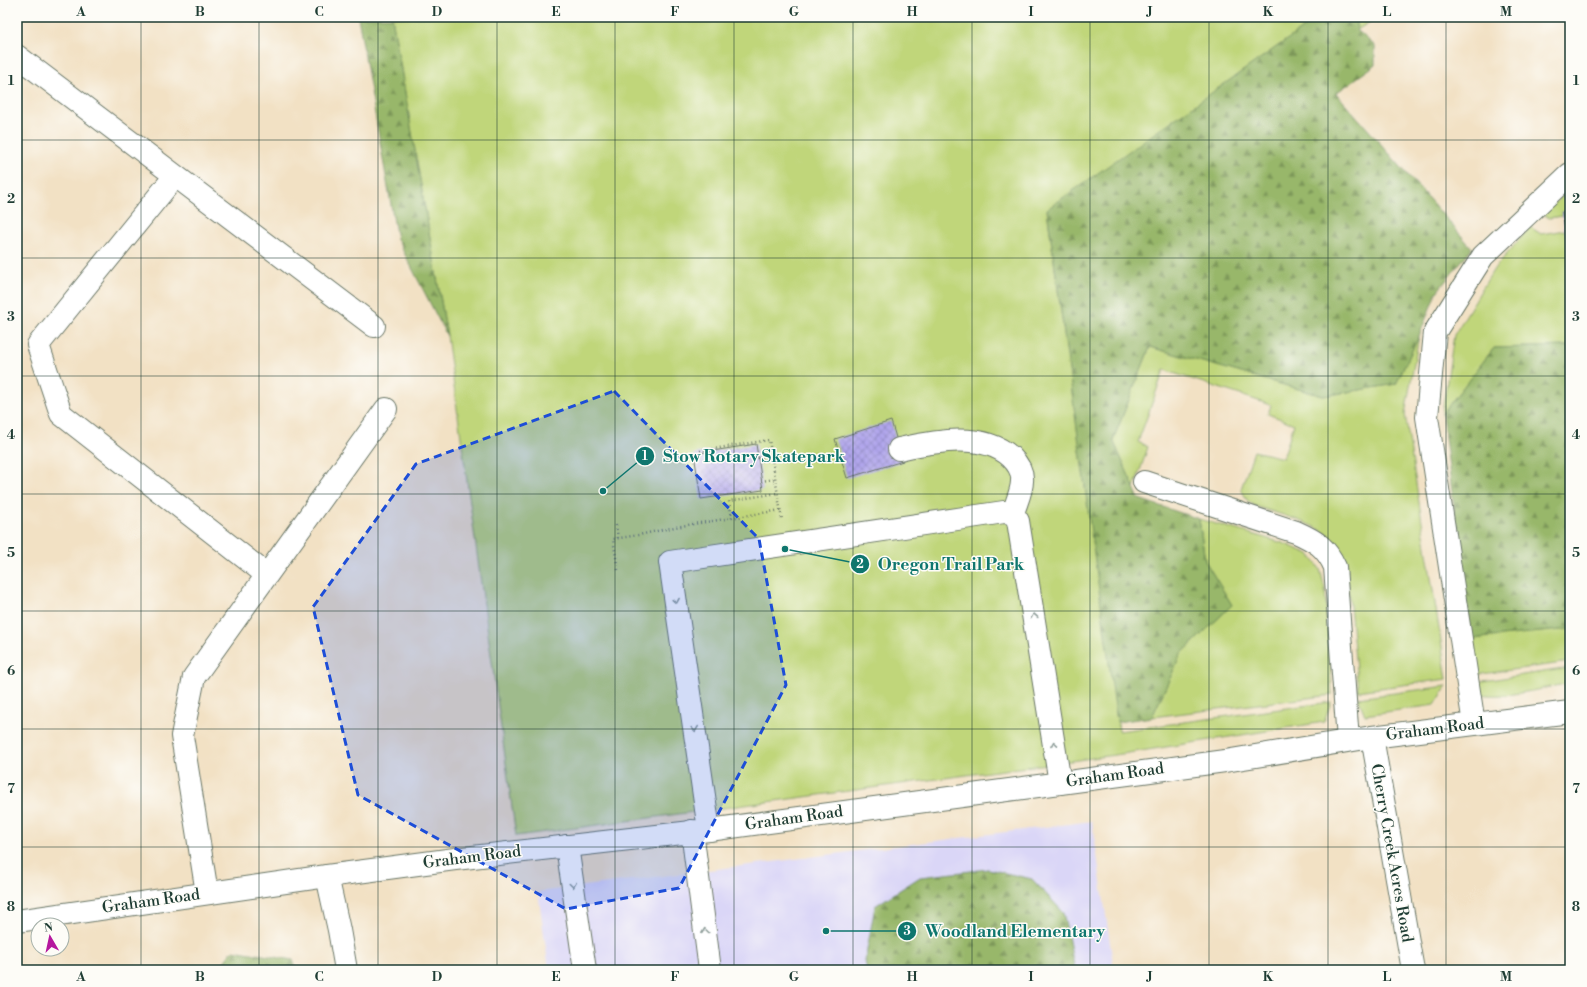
<svg xmlns="http://www.w3.org/2000/svg" width="1587" height="987" viewBox="0 0 1587 987" font-family="'Libre Bodoni',serif">
<style>
.built{fill:#dad6f7}
.green{fill:#c0d67a;stroke:#708a57}
.forest{fill:url(#forest-firs);stroke:#5c7a4f}
.building{fill:url(#building-cross-hatch)}
.lines{fill:none;stroke-linecap:round;stroke-linejoin:round}
.minor-casing{stroke:#697666;stroke-width:24}
.major-casing{stroke:#697666;stroke-width:24}
.path{stroke:#697666;stroke-width:2.5;stroke-dasharray:1 3;stroke-linecap:butt}
.minor{stroke:#fff;stroke-width:22}
.major{stroke:#fff;stroke-width:22}
.oneway{stroke:#8f9e9a}
.marked{fill:#1d4ed8;fill-opacity:0.2;stroke:#1d4ed8;stroke-width:3;stroke-dasharray:8 5;stroke-linejoin:round}
.grid{fill:none;stroke:#1f3d34;stroke-width:1;stroke-opacity:0.55}
.labels{text-anchor:middle;dominant-baseline:central;stroke-width:3;stroke-linejoin:round;paint-order:stroke}
.street-label{font-size:16px;fill:#1f3d34;stroke:#fdfcf7}
.leader{fill:none;stroke:#0f766e;stroke-width:1.5}
.callout-dot{fill:#0f766e;stroke:#fdfcf7;stroke-width:1.5}
.mark-label{font-size:12px;text-anchor:middle;font-weight:bold;fill:#fff}
.callout-label{font-size:17px;text-anchor:middle;font-weight:bold;fill:#0f766e;stroke:#fdfcf7;stroke-width:3;stroke-linejoin:round;paint-order:stroke}
.neatline{fill:none;stroke:#1f3d34;stroke-width:1.5}
.grid-label{font-size:13px;text-anchor:middle;font-weight:bold;fill:#1f3d34}
</style>
<defs>
<pattern id="forest-firs" width="22" height="20" patternUnits="userSpaceOnUse"><rect width="22" height="20" fill="#98b76a"/><path d="M5 1l3.5 6h-7zM16 11l3.5 6h-7z" fill="#7b9658"/></pattern>
<pattern id="building-cross-hatch" width="8" height="8" patternUnits="userSpaceOnUse"><rect width="8" height="8" fill="#b1a6ec"/><path d="M0 0l8 8M0 8l8-8" fill="none" stroke="#8f88c0"/></pattern>
</defs>
<rect width="100%" height="100%" fill="#fdfcf7"/>
<filter id="ink" filterUnits="userSpaceOnUse"><feTurbulence type="fractalNoise" baseFrequency=".025" numOctaves="2"/><feDisplacementMap in="SourceGraphic" scale="8" xChannelSelector="R" yChannelSelector="G"/><feConvolveMatrix kernelMatrix="1 2 1 2 8 2 1 2 1" color-interpolation-filters="sRGB"/></filter>
<filter id="wash" filterUnits="userSpaceOnUse"><feTurbulence type="fractalNoise" baseFrequency=".012" numOctaves="4" result="noise"/><feDisplacementMap in="SourceGraphic" scale="16" xChannelSelector="R" yChannelSelector="G"/><feGaussianBlur stdDeviation="0.9" result="paint"/><feColorMatrix in="noise" values="0 0 0 0 0 0 0 0 0 0 0 0 0 0 0 0 0 1.4 0 .05"/><feComposite in="paint" operator="in"/></filter>
<g filter="url(#wash)">
<rect width="100%" height="100%" fill="#f2e1c4"/>
<path class="built" d="M1092,821L1114,970H549L538,892Z"/>
<path class="green" d="M392,17H1319L1047,210L1119,731L1331,702L1324,722L1122,754L516,836L447,336Z
M1355,17H1378L1357,30Z
M1570,189V211L1562,212L1563,216L1549,218L1543,214Z
M1530,227L1541,234L1565,230L1570,259V346L1494,348L1442,414L1454,335L1494,269Z
M1419,336L1405,414L1447,679L1358,691L1346,562C1342,552 1337,543 1329,536C1314,523 1275,513 1255,506L1247,500L1241,489L1254,451L1283,458L1294,424L1268,414L1271,405L1164,370L1138,442L1148,447L1134,488L1113,440L1150,347L1323,396L1396,384Z
M1199,519L1283,543L1309,554L1320,569L1325,589L1332,695L1152,717L1181,654L1232,605L1205,561Z
M1570,629V662L1474,675L1471,639Z
M1570,668V683C1544,688 1505,699 1480,694L1476,682Z
M1447,686L1435,705L1365,715L1358,698Z"/>
<path class="forest" d="M358,17H392L447,336L397,239Z
M1319,17H1355L1357,30L1375,46V65L1336,93L1472,248L1436,293L1419,336L1396,384L1323,396L1150,347L1113,440L1139,499L1199,519L1205,561L1232,605L1181,654L1152,717L1117,722L1047,209Z
M1570,346V629L1471,639L1442,414L1494,348Z
M988,869L1032,879L1063,912L1075,970H867L865,961L875,906L920,877Z
M233,950L293,960L296,970H221V966Z"/>
<g id="blocks">
<path class="building" d="M1570,211V255H1569L1562,212Z
M891,421L903,461L847,478L835,439Z
M756,444L763,490L701,499L694,454Z"/>
</g>
</g>
<g filter="url(#ink)">
<use href="#blocks" fill-opacity="0" stroke="#697666" stroke-width="1"/>
<g class="lines">
<defs>
<path id="minor" d="M17,56L374,326
M175,176L38,345L61,414L267,575
M899,449C933,442 982,431 1011,457C1017,463 1023,472 1022,481C1022,491 1016,503 1013,513
M1144,482L1296,532C1316,541 1326,547 1335,567L1348,740
M1474,724L1427,417L1435,332L1483,256L1570,174
M1372,737L1413,970
M709,830L670,562L1004,512L1013,513L1018,521L1060,783
M692,831L710,970
M567,846L585,970
M327,876L339,930L346,970
M207,893L182,736L194,677L386,409"/>
<path id="major" d="M17,921L327,876L455,859L709,830L1225,761L1372,737L1570,712"/>
</defs>
<use href="#minor" class="minor-casing"/>
<use href="#major" class="major-casing"/>
<path class="path" d="M700,451L769,440L782,520
M758,459L771,457
M761,481L775,479
M732,518L729,501L778,493
M616,525L618,538
M618,570L613,539L639,535L675,527L781,510"/>
<use href="#minor" class="minor"/>
<use href="#major" class="major"/>
</g>
<defs><path id="oneway-chevron" d="M-2-3.5L2.5 0L-2 3.5" fill="none" stroke-width="1.6" stroke-linecap="round" stroke-linejoin="round"/></defs>
<g class="oneway">
<use href="#oneway-chevron" transform="translate(676 601) rotate(81)"/>
<use href="#oneway-chevron" transform="translate(1034 616) rotate(-100)"/>
<use href="#oneway-chevron" transform="translate(695 729) rotate(82)"/>
<use href="#oneway-chevron" transform="translate(1054 744) rotate(-99)"/>
<use href="#oneway-chevron" transform="translate(573 885) rotate(82)"/>
<use href="#oneway-chevron" transform="translate(705 931) rotate(-98)"/>
</g>
</g>
<path class="marked" d="M614,391L759,539L786,685L679,888L566,909L358,795L313,607L416,464Z"/>
<path class="grid" d="M141,17V970M259,17V970M378,17V970M497,17V970M615,17V970M734,17V970M853,17V970M972,17V970M1090,17V970M1209,17V970M1328,17V970M1446,17V970M17,140H1570M17,258H1570M17,376H1570M17,494H1570M17,611H1570M17,729H1570M17,847H1570"/>
<g class="labels">
<g class="street-label">
<text transform="translate(1435 729) rotate(-7)">Graham Road</text>
<text transform="translate(1115 775) rotate(-8)">Graham Road</text>
<text transform="translate(794 818) rotate(-8)">Graham Road</text>
<text transform="translate(1392 853) rotate(80)">Cherry Creek Acres Road</text>
<text transform="translate(472 857) rotate(-7)">Graham Road</text>
<text transform="translate(151 901) rotate(-8)">Graham Road</text>
</g>
</g>
<path class="leader" d="M603 491L645 456M785 549L860 564M826 931L907 931"/>
<g class="callout-dot">
<circle cx="603" cy="491" r="4"/>
<circle cx="785" cy="549" r="4"/>
<circle cx="826" cy="931" r="4"/>
<circle cx="645" cy="456" r="10"/>
<circle cx="860" cy="564" r="10"/>
<circle cx="907" cy="931" r="10"/>
</g>
<g class="mark-label">
<text x="645" y="460">1</text>
<text x="860" y="568">2</text>
<text x="907" y="935">3</text>
</g>
<g class="callout-label">
<text x="754" y="462">Stow Rotary Skatepark</text>
<text x="951" y="570">Oregon Trail Park</text>
<text x="1015" y="937">Woodland Elementary</text>
</g>
<rect width="1587" height="987" fill="none" stroke="#fdfcf7" stroke-width="44"/>
<g transform="translate(50 937) rotate(351)"><circle r="19" fill="#fdfcf7" stroke="#a4b0a9"/>
<path d="M0-3L7 15L0 10L-7 15Z" fill="#b5179e"/>
<text y="-6" font-size="11" font-weight="bold" text-anchor="middle" fill="#1f3d34">N</text>
</g>
<rect x="22" y="22" width="1543" height="943" class="neatline"/>
<g class="grid-label">
<text x="81" y="16">A</text>
<text x="200" y="16">B</text>
<text x="319" y="16">C</text>
<text x="437" y="16">D</text>
<text x="556" y="16">E</text>
<text x="675" y="16">F</text>
<text x="794" y="16">G</text>
<text x="912" y="16">H</text>
<text x="1031" y="16">I</text>
<text x="1150" y="16">J</text>
<text x="1268" y="16">K</text>
<text x="1387" y="16">L</text>
<text x="1506" y="16">M</text>
<text x="11" y="85">1</text>
<text x="1576" y="85">1</text>
<text x="11" y="203">2</text>
<text x="1576" y="203">2</text>
<text x="11" y="321">3</text>
<text x="1576" y="321">3</text>
<text x="11" y="439">4</text>
<text x="1576" y="439">4</text>
<text x="11" y="557">5</text>
<text x="1576" y="557">5</text>
<text x="11" y="675">6</text>
<text x="1576" y="675">6</text>
<text x="11" y="793">7</text>
<text x="1576" y="793">7</text>
<text x="11" y="911">8</text>
<text x="1576" y="911">8</text>
<text x="81" y="981">A</text>
<text x="200" y="981">B</text>
<text x="319" y="981">C</text>
<text x="437" y="981">D</text>
<text x="556" y="981">E</text>
<text x="675" y="981">F</text>
<text x="794" y="981">G</text>
<text x="912" y="981">H</text>
<text x="1031" y="981">I</text>
<text x="1150" y="981">J</text>
<text x="1268" y="981">K</text>
<text x="1387" y="981">L</text>
<text x="1506" y="981">M</text>
</g>
</svg>
